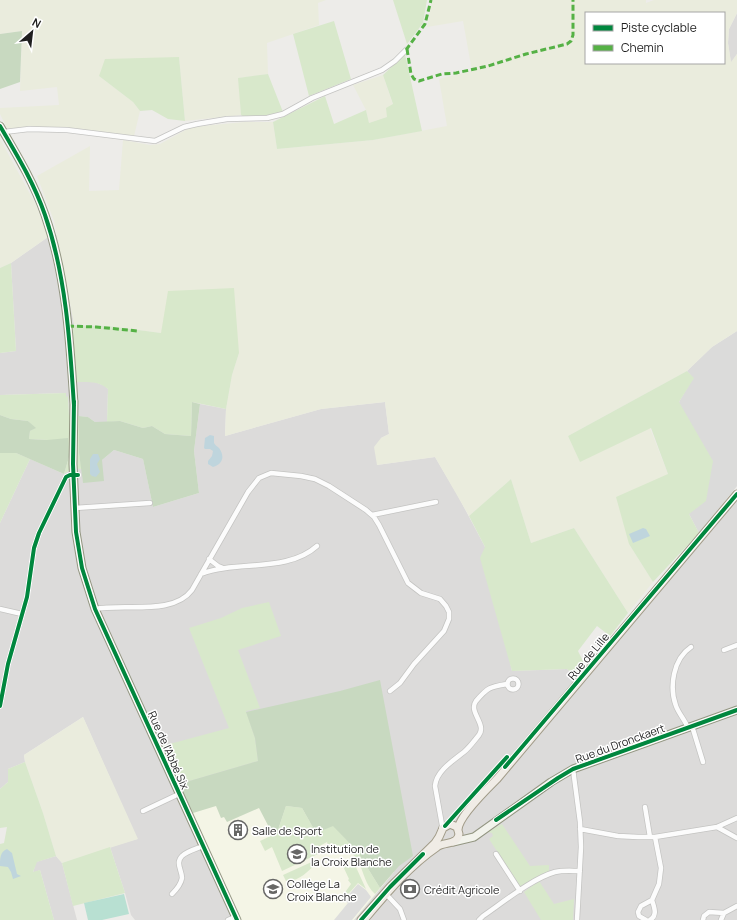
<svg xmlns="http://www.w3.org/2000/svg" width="737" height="920" viewBox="0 0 737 920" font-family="Manrope,sans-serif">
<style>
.residential{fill:#dcdbda}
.education{fill:#f4f5e6}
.religious{fill:#dbdbda}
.farmland{fill:#eaecdd;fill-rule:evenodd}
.grass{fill:#d8e8cb}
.forest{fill:#c8d9c0}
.pitch{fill:#b8e0d2}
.parking{fill:#dddddc}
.water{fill:#bfd5dd}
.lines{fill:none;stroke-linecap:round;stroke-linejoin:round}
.street-casing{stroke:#c4c4c2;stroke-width:6}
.secondary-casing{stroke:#939682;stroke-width:9}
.primary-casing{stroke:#a19b88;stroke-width:9}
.street{stroke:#fcfcfc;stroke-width:4.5}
.secondary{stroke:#f2f3ec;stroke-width:7}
.primary{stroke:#f0ece6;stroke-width:7}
.quiet{stroke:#55b145;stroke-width:3;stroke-dasharray:6 3;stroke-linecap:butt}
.cycleway-casing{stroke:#fff;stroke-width:6}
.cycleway{stroke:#00873e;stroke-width:4}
.labels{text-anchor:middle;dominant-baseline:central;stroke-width:3;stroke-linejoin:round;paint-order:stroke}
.street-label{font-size:11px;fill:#1f1f1f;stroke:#fff}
.poi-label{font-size:11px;fill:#1f1f1f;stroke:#fff;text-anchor:start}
</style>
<rect width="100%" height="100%" fill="#edece9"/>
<path class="residential" d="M737,13V54L731,63L728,43L729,29Z
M57,235L74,324L72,325L77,382H95L105,386L108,389L107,422H95L88,417L69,415L68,397H66V393L0,395V353L16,351L11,263L48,237Z
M385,402L389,434L381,438L377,465L435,457L458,496L485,547L512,671L567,669L580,679L737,499V920H135L131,915L125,893L110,847L137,839L83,717L24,755L25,762L8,769V782L0,789V523L30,459L64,474L71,469H82L83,482L102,460L114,450L143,459L153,507L199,493L194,451L200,404L226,409L225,436L321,409Z
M56,856L62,863L77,920H54L40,870L33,873L36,862Z"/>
<path class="education" d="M287,787L394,872L354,920H241L191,810Z"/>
<path class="religious" d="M737,331V486L699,533L689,514L679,402L693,378L687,371L712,347Z"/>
<path class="farmland" d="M0,0H326L318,3L319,25L267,43L268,74L239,78L241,115L185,121L179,57L99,76L133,102L140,111L134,136L61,128H7L0,114V108L59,105L57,87L20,91L22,31L0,34Z
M432,0H646V3L654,0H737V13L729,29L728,43L731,62L737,54V331L712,347L687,371L568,436L580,461L650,428L668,474L629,544L653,582L628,613L574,528L531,543L511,479L469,516L435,457L377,465L374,447L381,438L389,434L385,402L321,409L225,436L226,409L232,375L239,353L161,333L108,326L74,324L54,221L37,176L90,146L89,191L119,190L123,140L150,145L160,144L191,127L245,122H273L277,149L373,140L447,126L439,79L472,71L463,21L427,27ZM586,13H724V63H586Z
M383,75L393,105L388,117L369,123L366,110L353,85Z
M0,139L36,205L48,237L11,263L0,268Z
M83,717L138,839L62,863L56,856L43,813L25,762L24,755Z"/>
<path class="grass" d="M393,0H427L423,23L407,44Z
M334,21L351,79L309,96L293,34Z
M405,54L422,131L373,140L277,149L273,122L325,96L334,124L366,110L369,123L387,117L386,108L393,104L383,75Z
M179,57L185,121L168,119L152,110L140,111L133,102L99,76L105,59Z
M268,74L283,112L270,115L244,117L241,115L238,78Z
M11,263L16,351L0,353V268Z
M234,288L239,353L232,375L226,409L192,402L191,436L165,434L152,426L143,428L120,421L107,422L108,389C99,381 88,382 77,382L72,325L108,326L161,333L168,291Z
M687,371L694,378L679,402L713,461L706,501L689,514L699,533L653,582L629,544L616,497L668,474L651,428L580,462L568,436Z
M66,393V397L68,396L69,415L79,416V453L82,469H71L64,474L69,457L47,440L29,439L30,431L35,428L28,421L11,419L0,415V395Z
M0,453H16L30,459L0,523Z
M511,479L531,543L574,528L628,613L610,636L597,626L578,651L584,663L576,676L567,669L512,671L480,558L485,547L469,516Z
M269,602L281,636L238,650L260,708L246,711L255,738L258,761L179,784L162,746L229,728L189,628L221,618L242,608Z
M25,762L43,813L56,856L37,862L33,872L40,870L54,920H0V844L4,843L7,827L0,828V789L8,782V769Z
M286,806L302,808L316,833L333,825L357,851L380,888L375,894C365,885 364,872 358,861C354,854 348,850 342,846L339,847L337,846L335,847L332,843L328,845L327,842L316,848L318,854L282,871L272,847L265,851L260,841L277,833Z
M502,824L530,866L549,865V872L521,888L489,839L493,836L492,833L488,832Z
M110,847L125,893L73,906L62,863Z
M316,860L317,863C308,871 299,882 286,881L283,875Z
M345,863L348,868L355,865L366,889L358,883L343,900L341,898L351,884L348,880L349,879L342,864Z
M539,881L554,904L574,899L573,920H541L524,892Z"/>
<path class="forest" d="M22,31L20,82L0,89V34Z
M192,402L200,404L194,451L199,493L153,507L143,459L114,450L102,460L104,481L83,483L79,453V416L88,417L95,422L120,421L143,428L152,426L165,434L191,436Z
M0,415L11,419L28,421L36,428L30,431L29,439L47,440L68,438L69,457L64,474L16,453H0Z
M380,680L413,856L399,866L380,888L357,851L333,826L316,833L302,808L286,806L277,833L273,835L259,808L227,822L224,817L221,818L216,806L193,813L179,784L258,761L255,738L246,712L340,691Z"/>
<path class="pitch" d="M124,894L129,914L102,920H88L84,903Z"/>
<path class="parking" d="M358,884L366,890L371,897L352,920H334L348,903L344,900Z"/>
<path class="water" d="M210,435L214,436C214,439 214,441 214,443C215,445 218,447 219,448C225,456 223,464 213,467L208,464V461L212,456L213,451L210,449H205L204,448L205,438Z
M93,454H98L100,459L97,464L100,472L96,477L92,476L90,474V459Z
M643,528L646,529L650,536L633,543L629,534Z
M7,849L12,853L17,874L21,876L13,879L11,872L8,867L0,866C0,858 0,852 7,849Z"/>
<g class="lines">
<defs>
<path id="street" d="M4,132L29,129L67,130L155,141L184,127L197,124L227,119L267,118L283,114L312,98L382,70L395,61L406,50
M75,508L150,503
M372,515L436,502
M209,559L218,566L223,568
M201,574C237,560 287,573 317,546
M0,609L22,614
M95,609C124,603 173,616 192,590L248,492L259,478L271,473L301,476L315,479L329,486L366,510L374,517L379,525L408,583L421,593L440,599L446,606L449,612V619L444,631L414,664L400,683L390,691
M724,650L737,645
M507.5 684a5.5 5.5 0 1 1 11 0a5.5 5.5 0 1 1-11 0Z
M0,706L8,664L27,597L34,548L39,533L66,477L70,475H78
M692,726L703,762
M688,728C685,720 679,714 676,706C669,687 673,659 691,647
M573,769L580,822L581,847L577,920
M645,807L650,837
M143,811L179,794
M717,827L737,838
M580,829L618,836L638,837H655L717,827L737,818
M441,830L442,825L435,786C436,771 454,760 464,752C470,747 474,741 479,735C487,724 468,712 476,701C488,687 490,687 507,684
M496,854L520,891
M172,894C176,890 181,884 182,878C182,870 175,863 182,856C187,851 196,849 203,846
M386,894L400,909L404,920
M228,920L235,917
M479,920L483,916C502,903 533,878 555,872C564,870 572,871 580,871
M646,920L639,916L638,912L641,906L652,900L659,884L661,868L655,837
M650,920C658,915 654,907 652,900
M703,920L704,916L709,912L724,913
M721,920L724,913L737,906"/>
<path id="secondary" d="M0,126C17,155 34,183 45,215C66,275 70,341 74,404
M74,401L73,464L76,532L82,568L95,609L237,920
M453,842L474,837L551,782L573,769L737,710"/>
<path id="primary" d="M458,830C458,817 487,789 497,779L737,494
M361,920L390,887L435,843L439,837L443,828L450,824L457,827L459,834C457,846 445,841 437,847C409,866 386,894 364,920"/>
</defs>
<use href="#street" class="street-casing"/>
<use href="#secondary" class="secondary-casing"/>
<use href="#primary" class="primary-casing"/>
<use href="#street" class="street"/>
<use href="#secondary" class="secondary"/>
<use href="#primary" class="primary"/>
<path class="quiet" d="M407,49L411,74L414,79L419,81L442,74L456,73L488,66L526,54L567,44L571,41L573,35V0
M406,50L425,24L431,0
M68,326L96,327L138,331"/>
<defs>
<path id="cycleway" d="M0,126C17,155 34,183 45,215C66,276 70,342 74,406
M74,401L73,464L76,532L82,568L95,609L237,920
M0,706L8,664L27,597L34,548L39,533L66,477L70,475H78
M505,767L737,494
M496,820L558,778L573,769L737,710
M445,826L507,757
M361,920L390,887L423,854"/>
</defs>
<use href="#cycleway" class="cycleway-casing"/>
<use href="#cycleway" class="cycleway"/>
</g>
<defs>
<symbol id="building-ring" viewBox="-11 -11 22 22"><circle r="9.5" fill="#fff" stroke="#676766" stroke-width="1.5"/><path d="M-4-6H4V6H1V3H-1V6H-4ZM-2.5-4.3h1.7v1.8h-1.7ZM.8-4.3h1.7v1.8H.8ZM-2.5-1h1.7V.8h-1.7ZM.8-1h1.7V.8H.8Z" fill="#676766"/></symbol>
<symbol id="school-ring" viewBox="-11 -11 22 22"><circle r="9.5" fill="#fff" stroke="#676766" stroke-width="1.5"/><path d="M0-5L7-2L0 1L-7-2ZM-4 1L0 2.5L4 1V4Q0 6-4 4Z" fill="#676766"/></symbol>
<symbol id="bank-ring" viewBox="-11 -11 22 22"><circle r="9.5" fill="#fff" stroke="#676766" stroke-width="1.5"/><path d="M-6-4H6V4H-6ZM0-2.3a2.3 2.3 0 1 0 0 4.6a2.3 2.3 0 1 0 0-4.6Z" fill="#676766"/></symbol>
</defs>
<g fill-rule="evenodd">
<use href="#building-ring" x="227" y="819" width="22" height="22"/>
<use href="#school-ring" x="286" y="843" width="22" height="22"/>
<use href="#school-ring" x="262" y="878" width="22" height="22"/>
<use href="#bank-ring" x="399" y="878" width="22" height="22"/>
</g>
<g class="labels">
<g class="street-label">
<text transform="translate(588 656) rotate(-50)">Rue de Lille</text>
<text transform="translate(620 743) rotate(-20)">Rue du Dronckaert</text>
<text transform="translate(169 750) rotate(66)">Rue de l'Abbé Six</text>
</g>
<g class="poi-label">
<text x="252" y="830">Salle de Sport</text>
<text x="311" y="848">Institution de<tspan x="311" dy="13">la Croix Blanche</tspan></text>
<text x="287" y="883">Collège La<tspan x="287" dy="13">Croix Blanche</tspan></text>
<text x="424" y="889">Crédit Agricole</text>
</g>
</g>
<rect x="585" y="12" width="140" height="52" fill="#ffffff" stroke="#a5a5a5"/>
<rect x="593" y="25" width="20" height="6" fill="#00873e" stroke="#a5a5a5"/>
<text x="621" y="32" font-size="12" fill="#1f1f1f">Piste cyclable</text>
<rect x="593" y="45" width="20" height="6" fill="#55b145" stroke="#a5a5a5"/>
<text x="621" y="52" font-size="12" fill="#1f1f1f">Chemin</text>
<g transform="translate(32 32) rotate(28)" stroke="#ffffff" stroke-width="3" paint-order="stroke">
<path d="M0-3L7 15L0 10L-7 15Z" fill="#1f1f1f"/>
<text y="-6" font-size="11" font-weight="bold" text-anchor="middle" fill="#1f1f1f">N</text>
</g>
</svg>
